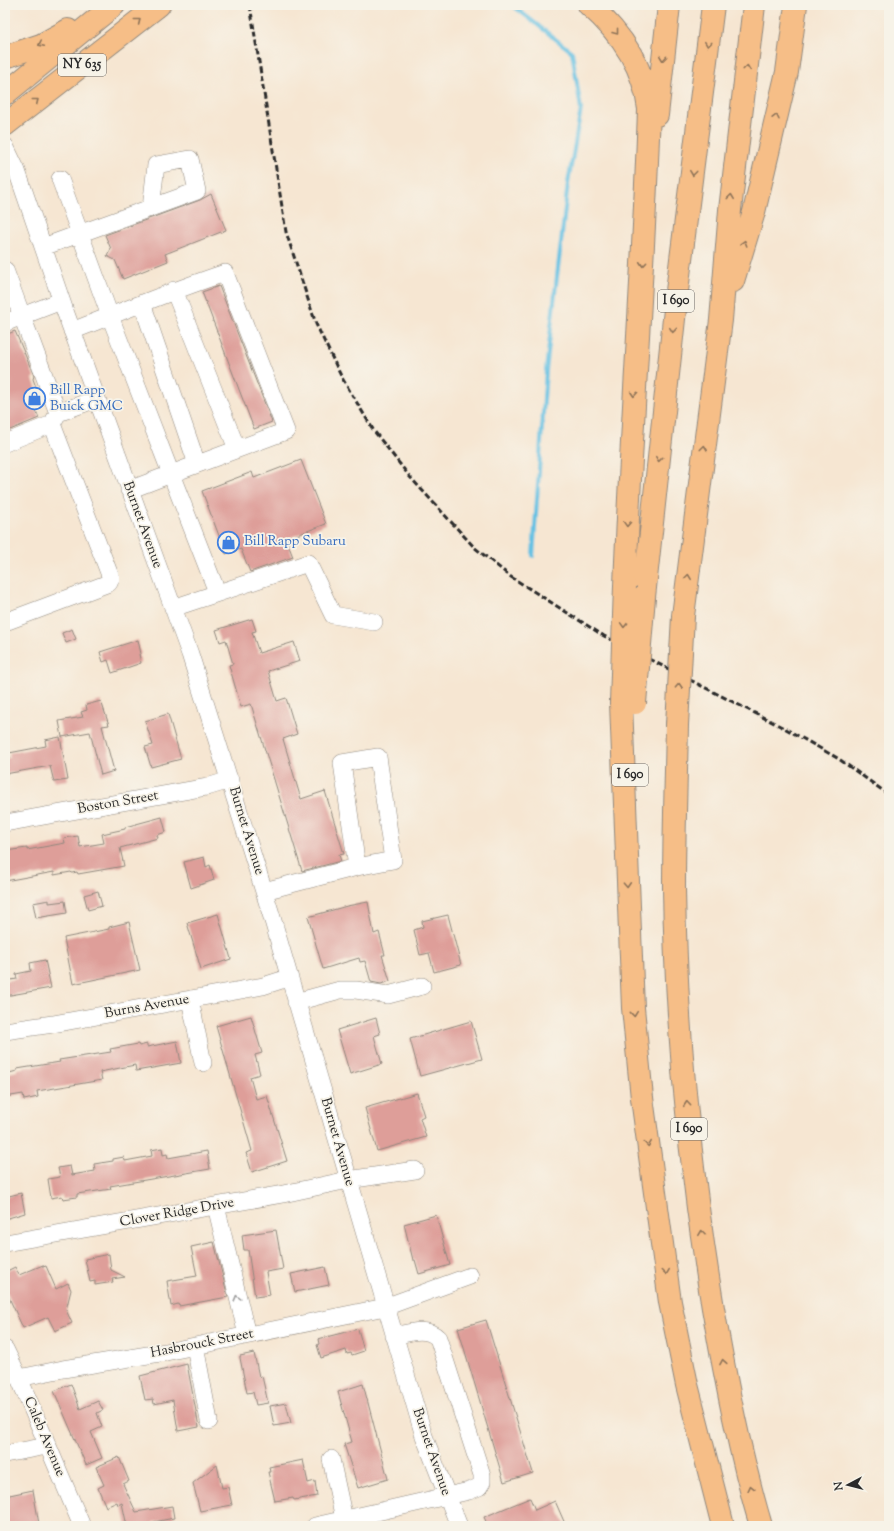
<svg xmlns="http://www.w3.org/2000/svg" width="894" height="1531" viewBox="0 0 894 1531" font-family="'Sorts Mill Goudy',serif">
<style>
.lines{fill:none;stroke-linecap:round;stroke-linejoin:round}
.stream{stroke:#65c1e3;stroke-width:4}
.building{fill:#de9e99}
.minor-casing{stroke:#90887e;stroke-width:18}
.major-casing{stroke:#90887e;stroke-width:24}
.highway-casing{stroke:#90887e;stroke-width:24}
.minor{stroke:#fff;stroke-width:17}
.major{stroke:#f6be87;stroke-width:22}
.highway{stroke:#f6be87;stroke-width:22}
.rail{stroke:#2b2b2b;stroke-width:3;stroke-dasharray:6 3;stroke-linecap:butt}
.highway-bridge-casing{stroke:#90887e;stroke-width:24;stroke-linecap:butt}
.highway-bridge{stroke:#f6be87;stroke-width:22}
.oneway{stroke:#907459}
.oneway2{stroke:#a0a0a0}
.labels{text-anchor:middle;dominant-baseline:central;stroke-width:3.5;stroke-linejoin:round;paint-order:stroke}
.shield{fill:#f7f3e8;stroke:#686764;stroke-width:1}
.shield-label{font-size:13px;font-weight:bold;fill:#2b2b2b}
.shop-label{font-size:14px;fill:#366cbe;stroke:#f7f3e8;text-anchor:start}
.street-label{font-size:14px;fill:#2b2b2b;stroke:#f7f3e8}
</style>
<rect width="100%" height="100%" fill="#f7f3e8"/>
<filter id="ink" filterUnits="userSpaceOnUse"><feTurbulence type="fractalNoise" baseFrequency=".025" numOctaves="2"/><feDisplacementMap in="SourceGraphic" scale="8" xChannelSelector="R" yChannelSelector="G"/><feConvolveMatrix kernelMatrix="1 2 1 2 8 2 1 2 1" color-interpolation-filters="sRGB"/></filter>
<filter id="wash" filterUnits="userSpaceOnUse"><feTurbulence type="fractalNoise" baseFrequency=".012" numOctaves="4" result="noise"/><feDisplacementMap in="SourceGraphic" scale="16" xChannelSelector="R" yChannelSelector="G"/><feGaussianBlur stdDeviation="0.9" result="paint"/><feColorMatrix in="noise" values="0 0 0 0 0 0 0 0 0 0 0 0 0 0 0 0 0 1.4 0 .05"/><feComposite in="paint" operator="in"/></filter>
<g filter="url(#wash)">
<rect width="100%" height="100%" fill="#f6e6d2"/>
<g class="lines">
<path class="stream" d="M512,5L572,52L581,109L568,183L546,370L533,556"/>
</g>
<g id="blocks">
<path class="building" d="M211,194L226,230L165,254L168,261L123,279L115,260L107,256L111,249L105,235L200,200Z
M219,286L272,422L254,429L202,292Z
M15,331L34,376L33,379L40,398L32,401L39,418L5,432V335Z
M301,460L326,524L286,539L293,557L250,572L241,549L226,554L202,491L252,472L254,478Z
M252,619L256,631L252,632L259,653L294,642L300,661L268,671L277,701L286,698L297,734L283,739L301,799L325,791L344,854L339,855L341,861L302,871L251,704L241,707L229,665L233,664L226,640L220,642L216,630Z
M72,629L76,639L66,643L62,633Z
M138,640L141,654H139L141,663L112,673L108,660L103,662L100,652Z
M101,701L109,725L102,726L114,771L101,775L90,732L62,737L59,721L83,717L81,712L87,710L86,705Z
M168,714L181,759L151,767L145,747L153,745L145,721Z
M60,737L68,780L54,782L50,766L5,774V758H10L9,753L46,746L45,740Z
M162,817L166,832L157,835L158,838L120,848L124,866L78,874L77,872L72,873L71,872L54,875V872L5,881V851L27,848V850L65,843L64,838L78,836L80,847L104,843L102,834L125,829V827Z
M204,857L206,867L210,865L214,880L191,888L184,862Z
M98,891L102,906L88,910L84,895Z
M49,900V903L65,901L67,913L36,918L33,903Z
M368,902L374,934L379,932L385,955H382L390,981L381,984L371,982L365,961L360,962L359,958L323,969L308,917L347,906Z
M218,914L231,959L201,969L187,923Z
M448,915L461,965L434,972L429,953L420,955L414,930L423,927L422,921Z
M129,922L140,970L73,984L64,938L109,929V927Z
M45,960L51,988L5,996V981L17,979L16,974L31,971L30,963Z
M251,1016L262,1053L255,1055L260,1074L250,1077L256,1099L267,1096L287,1161L252,1172L246,1153L252,1151L216,1026Z
M376,1018L380,1034L374,1036L382,1064L350,1074L337,1030Z
M471,1021L482,1059L420,1076L410,1039Z
M177,1041L181,1063L136,1071L135,1065L100,1072L102,1080L37,1091L38,1097L24,1100L23,1094L5,1097V1074L17,1071V1069L60,1062L59,1060L111,1052L110,1049L138,1044L139,1046L147,1044V1047Z
M417,1093L424,1116L420,1118L426,1137L377,1151L365,1108Z
M162,1148L163,1155L167,1154L168,1158L207,1151L210,1169L110,1186L111,1189L77,1194V1197L63,1199L62,1196L51,1198L48,1179L60,1177L58,1168L70,1166L72,1175L95,1171L94,1164L113,1161V1159L124,1157L125,1161L152,1156L151,1150Z
M21,1193L25,1213L5,1219V1197Z
M436,1215L450,1265L419,1274L415,1260H413L404,1224Z
M276,1230L283,1269L266,1272L270,1295L255,1297L248,1250H244L242,1235Z
M214,1242L228,1297L179,1306L178,1304L171,1306L167,1281L197,1276L191,1247Z
M109,1254L111,1270L125,1277L112,1279L113,1282L95,1285V1281L90,1282L85,1259Z
M43,1265V1267L46,1266L56,1289L68,1283L71,1290L66,1310L72,1323L55,1331L48,1317L23,1328L5,1289V1272L15,1267L19,1275Z
M325,1267L329,1285L295,1292L291,1274Z
M486,1320L533,1473L504,1482L458,1328Z
M358,1329L364,1351L352,1355L351,1353L347,1354L346,1350L321,1358L317,1345L319,1344L318,1339Z
M254,1353L259,1377L262,1376L268,1403L256,1405L253,1392L247,1393L240,1358V1356Z
M187,1364L199,1427L178,1431L173,1400L154,1404L153,1399L145,1400L140,1376Z
M71,1384L80,1409L98,1401L103,1410L97,1413L102,1427L91,1432L102,1458L86,1465L54,1391Z
M363,1384L388,1479L358,1488L344,1444L352,1442L338,1392Z
M286,1403L291,1423L274,1426L270,1406Z
M119,1457L129,1481L123,1484L136,1512L172,1506L174,1518L154,1522L155,1526H127L122,1503L118,1505L117,1502L106,1507L98,1488L104,1485L96,1467Z
M303,1460L308,1483L315,1481L317,1496L294,1500L293,1498L275,1501L268,1472H270L269,1467Z
M217,1465L222,1488L228,1487L232,1505L200,1511L193,1483Z
M33,1490L39,1524L5,1526V1496Z
M530,1498L535,1510L555,1501L566,1526H488L484,1517Z"/>
</g>
</g>
<g filter="url(#ink)">
<use href="#blocks" fill-opacity="0" stroke="#90887e" stroke-width="1"/>
<g class="lines">
<defs>
<path id="minor" d="M5,146L17,171L65,311L190,654L271,914L424,1436L459,1526
M60,179L110,316L171,474L286,431L225,273C173,290 123,311 72,331
M43,247L197,191L190,159L156,165L151,208
M5,270L22,316L5,323
M174,290L237,449
M61,301L22,316L58,413L96,399
M142,303L197,464
M5,443L52,424
M129,490L171,474L217,592
M173,608L308,563L333,615L374,622
M5,622L109,583L111,578L52,424L58,413
M5,823L207,787L230,780
M264,891L357,867L393,860L378,757L342,763L357,867
M190,999L203,1063
M296,1002L340,990H356L388,995L422,986
M5,1031L53,1024L263,986L288,978
M216,1206L247,1335
M5,1243L283,1194L348,1180L415,1170
M195,1346L209,1421
M5,1349L19,1378L82,1526
M19,1378L63,1369L166,1352L385,1307L470,1276
M5,1454L47,1446
M331,1459L344,1519
M315,1526L469,1491L479,1487L482,1482V1475L438,1338C426,1326 408,1333 394,1336"/>
<path id="major" d="M5,57L41,45L68,30
M5,94L114,5
M5,125L159,5"/>
<path id="highway" d="M589,5C620,32 644,67 649,109C644,268 631,427 625,586
M657,115L669,5
M733,281L754,212L787,72L796,5
M644,597L677,291L713,5
M683,616L721,320L730,210L754,5
M621,703L633,1008L642,1098L670,1302L687,1385L723,1526
M677,725C676,779 674,834 674,888C676,1028 690,1170 713,1308C726,1381 740,1455 761,1526"/>
</defs>
<use href="#minor" class="minor-casing"/>
<use href="#major" class="major-casing"/>
<use href="#highway" class="highway-casing"/>
<use href="#minor" class="minor"/>
<use href="#major" class="major"/>
<use href="#highway" class="highway"/>
<path class="rail" d="M250,5L286,232L316,324L342,378L374,431L410,477L474,547L511,577L604,636L786,729L839,759L889,795"/>
<defs>
<path id="highway-bridge" d="M621,703L625,586
M635,703L644,597
M677,725L683,616"/>
</defs>
<use href="#highway-bridge" class="highway-bridge-casing"/>
<use href="#highway-bridge" class="highway-bridge"/>
</g>
<defs><path id="oneway-chevron" d="M-2-3.5L2.5 0L-2 3.5" fill="none" stroke-width="1.6" stroke-linecap="round" stroke-linejoin="round"/></defs>
<g class="oneway">
<use href="#oneway-chevron" transform="translate(138 21) rotate(-38)"/>
<use href="#oneway-chevron" transform="translate(616 32) rotate(52)"/>
<use href="#oneway-chevron" transform="translate(41 44) rotate(154)"/>
<use href="#oneway-chevron" transform="translate(708 44) rotate(97)"/>
<use href="#oneway-chevron" transform="translate(663 58) rotate(96)"/>
<use href="#oneway-chevron" transform="translate(747 68) rotate(-83)"/>
<use href="#oneway-chevron" transform="translate(36 101) rotate(-38)"/>
<use href="#oneway-chevron" transform="translate(776 117) rotate(-77)"/>
<use href="#oneway-chevron" transform="translate(693 173) rotate(97)"/>
<use href="#oneway-chevron" transform="translate(731 197) rotate(-83)"/>
<use href="#oneway-chevron" transform="translate(744 243) rotate(-73)"/>
<use href="#oneway-chevron" transform="translate(643 264) rotate(94)"/>
<use href="#oneway-chevron" transform="translate(673 330) rotate(96)"/>
<use href="#oneway-chevron" transform="translate(634 394) rotate(94)"/>
<use href="#oneway-chevron" transform="translate(704 448) rotate(-83)"/>
<use href="#oneway-chevron" transform="translate(659 459) rotate(96)"/>
<use href="#oneway-chevron" transform="translate(627 524) rotate(92)"/>
<use href="#oneway-chevron" transform="translate(688 577) rotate(-83)"/>
<use href="#oneway-chevron" transform="translate(624 625) rotate(92)"/>
<use href="#oneway-chevron" transform="translate(679 686) rotate(-87)"/>
<use href="#oneway-chevron" transform="translate(627 885) rotate(87)"/>
<use href="#oneway-chevron" transform="translate(634 1014) rotate(84)"/>
<use href="#oneway-chevron" transform="translate(687 1104) rotate(-95)"/>
<use href="#oneway-chevron" transform="translate(648 1144) rotate(82)"/>
<use href="#oneway-chevron" transform="translate(702 1233) rotate(-97)"/>
<use href="#oneway-chevron" transform="translate(666 1272) rotate(82)"/>
<use href="#oneway-chevron" transform="translate(723 1362) rotate(-100)"/>
<use href="#oneway-chevron" transform="translate(751 1488) rotate(-103)"/>
</g>
<use class="oneway2" href="#oneway-chevron" transform="translate(237 1298) rotate(-105)"/>
</g>
<defs>
<symbol id="shop-ring" viewBox="-11 -11 22 22"><circle r="9.5" fill="#f7f3e8" stroke="#3f7fe0" stroke-width="1.5"/><path d="M-5-2.5h2.3a2.7 3.5 0 0 1 5.4 0H5L5.5 6h-11ZM-1.5-2.5h3a1.5 2.3 0 0 0-3 0Z" fill="#3f7fe0"/></symbol>
</defs>
<g fill-rule="evenodd">
<use href="#shop-ring" x="22" y="386" width="25" height="25"/>
<use href="#shop-ring" x="216" y="530" width="25" height="25"/>
</g>
<g class="labels">
<g class="shield">
<rect x="58" y="54" width="48" height="22" rx="3"/>
<rect x="658" y="290" width="36" height="22" rx="3"/>
<rect x="612" y="764" width="36" height="22" rx="3"/>
<rect x="671" y="1118" width="36" height="22" rx="3"/>
</g>
<g class="shield-label">
<text x="82" y="65">NY 635</text>
<text x="676" y="301">I 690</text>
<text x="630" y="775">I 690</text>
<text x="689" y="1129">I 690</text>
</g>
<g class="shop-label">
<text x="50" y="391">Bill Rapp<tspan x="50" dy="16">Buick GMC</tspan></text>
<text x="244" y="542">Bill Rapp Subaru</text>
</g>
<g class="street-label">
<text transform="translate(142 525) rotate(70)">Burnet Avenue</text>
<text transform="translate(118 803) rotate(-10)">Boston Street</text>
<text transform="translate(246 831) rotate(73)">Burnet Avenue</text>
<text transform="translate(147 1007) rotate(-10)">Burns Avenue</text>
<text transform="translate(337 1142) rotate(74)">Burnet Avenue</text>
<text transform="translate(177 1213) rotate(-10)">Clover Ridge Drive</text>
<text transform="translate(202 1344) rotate(-11)">Hasbrouck Street</text>
<text transform="translate(44 1437) rotate(67)">Caleb Avenue</text>
<text transform="translate(431 1452) rotate(71)">Burnet Avenue</text>
</g>
</g>
<rect width="894" height="1531" fill="none" stroke="#f7f3e8" stroke-width="20"/>
<g transform="translate(848 1485) rotate(263)" stroke="#f7f3e8" stroke-width="3" paint-order="stroke">
<path d="M0-3L7 15L0 10L-7 15Z" fill="#2b2b2b"/>
<text y="-6" font-size="11" font-weight="bold" text-anchor="middle" fill="#2b2b2b">N</text>
</g>
</svg>
